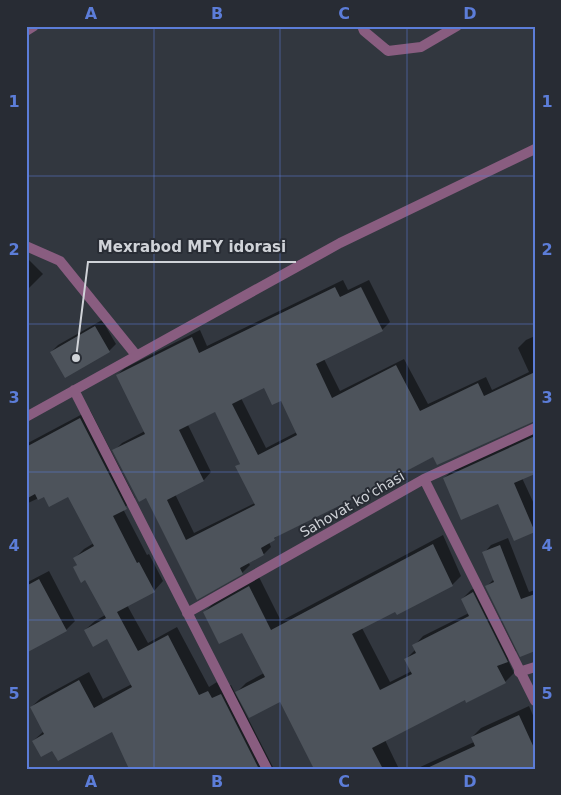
<svg xmlns="http://www.w3.org/2000/svg" width="561" height="795" viewBox="0 0 561 795" font-family="'DejaVu Sans',sans-serif">
<style>
.shadow{fill:#0007;fill-rule:evenodd}
.building{fill:#4d535b;fill-rule:evenodd}
.lines{fill:none;stroke-linecap:round;stroke-linejoin:round}
.service{stroke:#895d80;stroke-width:10}
.minor{stroke:#895d80;stroke-width:10}
.grid{fill:none;stroke:#5c7dd8;stroke-width:1;stroke-opacity:0.55}
.labels{text-anchor:middle;dominant-baseline:central;stroke-width:4;stroke-linejoin:round;paint-order:stroke}
.street-label{font-size:14px;fill:#d0d3d8;stroke:#282c34}
.leader{fill:none;stroke:#d0d3d8;stroke-width:2}
.callout-dot{fill:#d0d3d8;stroke:#282c34;stroke-width:2}
.callout-label{font-size:15px;text-anchor:middle;font-weight:bold;fill:#d0d3d8;stroke:#282c34;stroke-width:4;stroke-linejoin:round;paint-order:stroke}
.neatline{fill:none;stroke:#5c7dd8;stroke-width:2}
.grid-label{font-size:16px;text-anchor:middle;font-weight:bold;fill:#5c7dd8}
</style>
<rect width="100%" height="100%" fill="#32373f"/>
<path class="shadow" d="M26,257L43,274L26,291Z
M343,280L348,290L369,280L390,322L382,330L324,359L340,391L404,359L428,404L486,377L492,390L529,372L518,348L526,340L535,336V420L434,456L279,535L269,542L271,547L264,554L248,562L250,565L242,573L197,598L147,497L114,451L122,443L145,431L117,375L125,368L200,330L207,346ZM264,386L281,400L297,432L266,448L241,398ZM215,411L241,463L237,466L255,503L194,533L175,494L204,480L211,472L188,425Z
M102,320L116,344L109,351L51,352L58,345Z
M90,410L135,498L123,509L147,555L149,554L163,581L154,591L127,605L148,643L177,627L209,687L217,682L221,690L231,685L274,769H131L113,730L53,749L33,741L44,731L31,707L41,698L89,672L103,699L132,684L107,638L85,630L95,621L105,615L86,579L75,567L78,564L75,558L84,549L94,543L69,495H45L26,504V444Z
M535,432V473L522,478L535,506V531L515,540L498,502L444,478L452,471Z
M443,535L461,576L452,585L396,610L362,628L390,682L412,671L406,659L416,649L414,646L423,636L469,613L462,599L471,590L482,584L516,651L508,660L514,673L505,682L465,698L385,740L399,769H315L280,701L237,692L246,683L264,673L243,631L204,612L214,603L259,577L281,621Z
M508,538L529,592L535,590V649L487,586L494,579L484,553L491,545Z
M49,571L75,621L66,630L26,652V583Z
M529,706L535,720V769H416L474,742L472,737L481,728Z"/>
<path class="building" d="M335,287L340,297L361,287L383,331L316,364L332,398L396,365L420,411L478,383L484,396L535,372V421L437,465L433,457L359,496L274,538L275,540L261,548L264,555L240,568L243,574L197,600L146,498L139,502L112,450L145,434L116,375L192,337L199,353ZM264,388L272,405L281,401L297,435L258,455L232,404ZM215,412L240,464L235,466L255,505L186,540L167,500L204,481L179,430Z
M95,326L110,352L65,378L50,352Z
M80,418L127,509L113,516L137,563L139,562L155,592L117,612L138,651L168,635L199,695L208,691L212,698L221,694L259,769H129L112,732L58,761L52,751L41,757L32,741L44,734L30,707L79,680L94,708L132,687L107,639L93,647L84,630L106,618L85,580L81,583L73,567L77,565L73,558L94,546L68,497L49,507L44,497L38,500L35,494L26,499V447Z
M535,436V474L514,483L535,532L514,541L498,504L461,520L443,478Z
M433,544L453,586L397,615L395,612L352,634L380,690L412,674L404,659L416,653L412,645L469,616L461,599L473,592L508,662L497,666L506,683L466,703L465,700L372,748L383,769H314L280,702L249,718L235,692L265,677L242,633L219,644L203,612L249,586L271,630Z
M500,545L521,599L535,594V651L520,657L485,586L494,582L482,552Z
M39,579L67,631L26,653V586Z
M519,715L535,750V769H425L475,746L471,737Z"/>
<g class="lines">
<path class="service" d="M26,246L60,261L136,355
M519,672L535,667"/>
<path class="minor" d="M362,26L364,31L388,51L421,47L457,26
M26,31L34,26
M74,390L267,769
M26,417L340,243L535,149
M424,479L535,701
M187,613L424,479L535,428"/>
</g>
<path class="grid" d="M154,26V769M280,26V769M407,26V769M26,176H535M26,324H535M26,472H535M26,620H535"/>
<g class="labels">
<g class="street-label">
<text transform="translate(352 504) rotate(-30)">Sahovat ko'chasi</text>
</g>
</g>
<path class="leader" d="M76 358L88 262H296"/>
<circle class="callout-dot" cx="76" cy="358" r="5"/>
<g class="callout-label">
<text x="192" y="252">Mexrabod MFY idorasi</text>
</g>
<rect width="561" height="795" fill="none" stroke="#282c34" stroke-width="55"/>
<rect x="28" y="28" width="506" height="740" class="neatline"/>
<g class="grid-label">
<text x="91" y="19">A</text>
<text x="217" y="19">B</text>
<text x="344" y="19">C</text>
<text x="470" y="19">D</text>
<text x="14" y="107">1</text>
<text x="547" y="107">1</text>
<text x="14" y="255">2</text>
<text x="547" y="255">2</text>
<text x="14" y="403">3</text>
<text x="547" y="403">3</text>
<text x="14" y="551">4</text>
<text x="547" y="551">4</text>
<text x="14" y="699">5</text>
<text x="547" y="699">5</text>
<text x="91" y="787">A</text>
<text x="217" y="787">B</text>
<text x="344" y="787">C</text>
<text x="470" y="787">D</text>
</g>
</svg>
